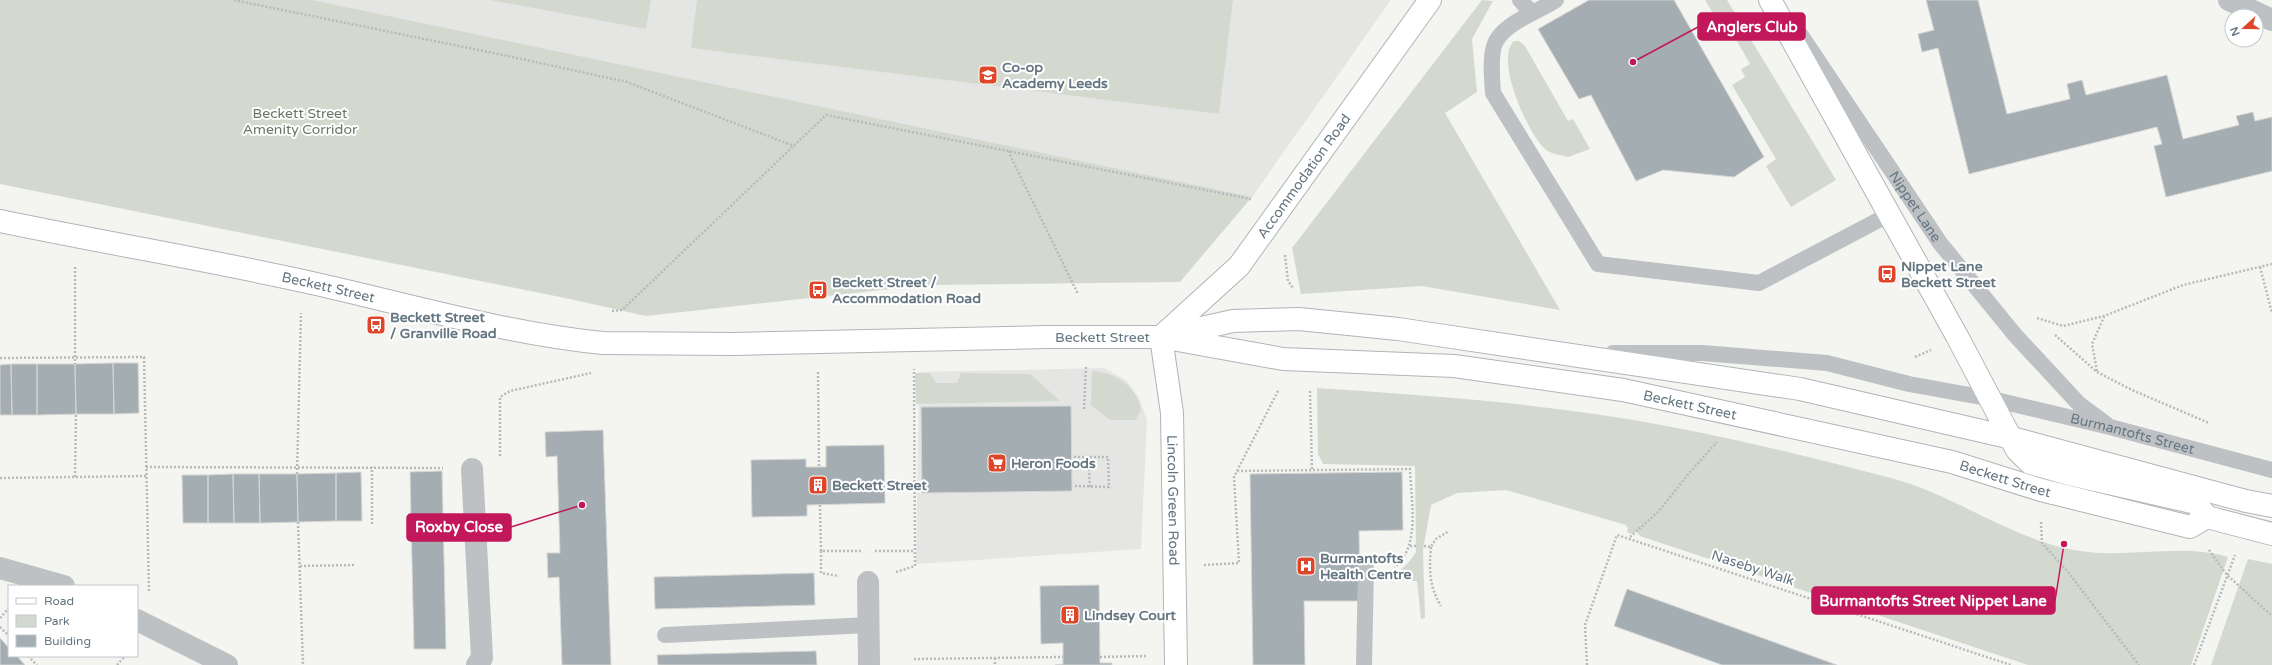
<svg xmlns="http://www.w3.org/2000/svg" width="2272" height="665" viewBox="0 0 2272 665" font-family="'Varela Round',sans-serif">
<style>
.built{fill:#e5e6e4}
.green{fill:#d4d9d0}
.building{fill:#a4adb2;stroke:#d5d5d3}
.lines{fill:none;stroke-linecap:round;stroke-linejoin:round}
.secondary-casing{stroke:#afb5b9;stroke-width:24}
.path{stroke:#b7babc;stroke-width:2.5;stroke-dasharray:2 2;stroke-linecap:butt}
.lane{stroke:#bdc1c4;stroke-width:16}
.street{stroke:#bdc1c4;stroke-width:22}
.secondary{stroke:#fff;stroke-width:22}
.labels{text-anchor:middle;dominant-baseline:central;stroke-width:4;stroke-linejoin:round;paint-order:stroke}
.poi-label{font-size:14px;font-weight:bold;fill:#647681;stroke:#fff;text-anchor:start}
.park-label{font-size:14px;fill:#687863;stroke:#fff}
.street-label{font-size:14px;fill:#647681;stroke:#fff}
.leader{fill:none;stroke:#c2185b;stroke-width:1.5}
.callout-dot{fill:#c2185b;stroke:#fff;stroke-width:1.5}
.callout{fill:#c2185b;stroke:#c2185b;stroke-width:1.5}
.callout-label{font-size:15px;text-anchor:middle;font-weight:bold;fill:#fff}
</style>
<rect width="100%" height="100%" fill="#f4f4f0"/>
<path class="built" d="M270,0H1391L1252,197L1008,151Z
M1104,368L1126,380L1139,398L1147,420L1141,549L916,564L919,372Z"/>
<path class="green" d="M0,0H312L1252,197L1180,282L927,285L646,316L570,299L0,184Z
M490,0H651L646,29Z
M697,0H1233L1219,114L691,48Z
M1482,0L1493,1L1472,39L1477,92L1445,113L1560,310L1422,286L1301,294L1292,248Z
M1705,0H1727L1836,180L1791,207L1766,166L1776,159L1732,85L1745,77L1741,69L1750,64L1733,34L1727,37Z
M1514,41H1519L1525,46L1568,121L1573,119L1590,149L1568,157C1561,155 1550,154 1545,149C1528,134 1494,59 1514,41Z
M1092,371C1115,372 1138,387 1141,410L1136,420H1110L1091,405Z
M915,373H930L936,383H957L961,373L1030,374L1060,401L916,404Z
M1317,388C1436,396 1555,404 1672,427C1745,441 1819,459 1891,478C1955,495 2009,538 2074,550C2125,560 2178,542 2228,557L2191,665H2028L1640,536L1636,531L1632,534L1627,532L1628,528L1626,525L1506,490L1457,493L1431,505L1423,550L1425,618L1421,619L1417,581L1393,580V574C1402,571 1411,560 1416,552L1415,466L1323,464L1318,454Z
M2248,559L2272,564V665H2211Z"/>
<path class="building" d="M1589,0H1674L1764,157L1734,177L1663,170L1636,181L1591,95L1579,99L1538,29Z
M1926,0H1978L2007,114L2070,99L2067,84L2082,80L2086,95L2167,75L2183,139L2239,125L2236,116L2253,112L2255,121L2272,117V171L2166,197L2154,146L2162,144L2157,127L1969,174L1938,48L1922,52L1918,34L1934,30Z
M113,363H138L139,413L114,414Z
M113,363L114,414H76L75,364Z
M11,364H37V415H12Z
M11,364L12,415H0V365Z
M37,364H75L76,414L37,415Z
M1071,406L1072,491L922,493L921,407Z
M603,430L611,665H562L559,577L548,578L547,553H560L557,456L546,457L545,432Z
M884,445L885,503L807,505V516L752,517L751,460L806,459V467H826V446Z
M442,471L446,649H414L410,472Z
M361,472L362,521H336V473Z
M1402,472L1403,530L1359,531L1360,601H1304L1305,665H1253L1250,474Z
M336,473V521L298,522L297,474Z
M233,474L234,523H208V475Z
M233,474H259L260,523H234Z
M259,474H297L298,522L260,523Z
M182,475H208V523H183Z
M814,573L815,605L655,609L654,577Z
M1099,585L1100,663H1112V665H1055L1063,664V643L1041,644L1040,586Z
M1627,589L1837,665H1722L1614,626Z
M0,638L9,648V656H17L25,665H0Z
M816,651L817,665H658L657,655Z"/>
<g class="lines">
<defs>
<g id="secondary">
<path d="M1770,0L1958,338L2017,450L2030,463L2069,474L2196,503L2207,517L2272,534"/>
<path id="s3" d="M0,221C101,242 203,259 303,281C403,303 502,333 603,343L734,344L1046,337H1161L1283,359L1454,366L1623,390L1952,462L2041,490L2190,527L2207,517"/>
<path d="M1170,335L1233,321L1299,319L1398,329L1800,389L2012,438L2246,501L2272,506"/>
<path id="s4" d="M1162,336L1239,266L1430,0"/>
<path id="s5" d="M1161,337L1172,413L1176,665"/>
</g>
</defs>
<use href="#secondary" class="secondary-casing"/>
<path class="path" d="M234,0L503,55L627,82L794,146
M1008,151L1078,294
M1285,255L1288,281L1293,288
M75,267V364
M2260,267L2272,313
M612,311L622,310L826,115L1251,199
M2037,318L2063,326L2104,316L2183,285L2272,264
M2055,335L2097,372L2132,390L2209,423
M1915,357L1931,350
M0,358L144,357L149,593
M2097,371L2092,344L2104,317
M818,372L819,467
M1310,391L1312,470
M1084,409L1086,367
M500,456V397L510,391L591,373
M1074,457H1108L1109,487L1074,486
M1088,457L1090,487
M146,467L443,468
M1237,471L1279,389
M297,474L301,313
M75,477L76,414
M0,478L146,476
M820,505L821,551H862
M298,522L303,665
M2041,522L2042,543L2068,572L2139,665
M372,524V467
M1630,537L1659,511L1690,472L1717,442
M1410,546H1416
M1424,546L1431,547L1436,539L1449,531
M1431,547C1429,570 1429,586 1441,606
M2209,550L2227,575L2272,616
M821,551V573L839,576
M875,551H914
M1204,565L1239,563L1234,477L1237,471L1410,469C1411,500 1421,548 1394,567
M300,566L356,565
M896,572L915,566L914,369
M0,618L9,608
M0,627L9,636
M28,656L37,665
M1100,657L1146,656
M995,658V665
M914,659L1063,657
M117,665L125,656
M1587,665L1585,625L1617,535L2011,665
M2194,665L2235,555"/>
<g class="lane">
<path d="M1520,0L1532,13"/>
<path d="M1556,0C1538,12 1500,24 1494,46C1490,60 1492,78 1493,93L1598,264L1759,283L1890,214"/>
<path id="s1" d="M1798,31L1940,243L2015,335L2079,404L2106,424"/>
<path id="s2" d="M1613,353H1702L1827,363L1909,384L1992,399L2110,427L2272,470"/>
<path d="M665,635L869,625"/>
<path d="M1364,665L1366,568"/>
</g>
<path class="street" d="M2229,0L2272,20
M472,469L482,658L477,665
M0,568L64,586
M868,582L869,665
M137,620L227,665"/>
<use href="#secondary" class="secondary"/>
</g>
<defs>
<symbol id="school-square" viewBox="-11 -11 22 22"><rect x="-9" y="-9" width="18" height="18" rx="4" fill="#dd4628" stroke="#fff"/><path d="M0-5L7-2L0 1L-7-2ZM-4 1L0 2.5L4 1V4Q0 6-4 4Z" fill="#fff"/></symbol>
<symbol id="bus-square" viewBox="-11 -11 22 22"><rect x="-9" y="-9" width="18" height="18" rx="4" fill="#dd4628" stroke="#fff"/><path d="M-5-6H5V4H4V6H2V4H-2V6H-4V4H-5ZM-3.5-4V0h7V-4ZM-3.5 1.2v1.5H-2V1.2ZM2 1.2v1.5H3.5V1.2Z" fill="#fff"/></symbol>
<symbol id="supermarket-square" viewBox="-11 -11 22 22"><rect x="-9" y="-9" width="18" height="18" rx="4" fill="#dd4628" stroke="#fff"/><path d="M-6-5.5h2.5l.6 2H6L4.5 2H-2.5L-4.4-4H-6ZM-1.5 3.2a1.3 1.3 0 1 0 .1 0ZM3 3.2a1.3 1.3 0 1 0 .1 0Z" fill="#fff"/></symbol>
<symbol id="building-square" viewBox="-11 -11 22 22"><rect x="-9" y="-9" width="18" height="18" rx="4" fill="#dd4628" stroke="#fff"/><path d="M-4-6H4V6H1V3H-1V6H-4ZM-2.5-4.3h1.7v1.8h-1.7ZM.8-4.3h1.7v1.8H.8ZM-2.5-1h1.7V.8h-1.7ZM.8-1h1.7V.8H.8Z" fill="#fff"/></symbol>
<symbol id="hospital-square" viewBox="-11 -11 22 22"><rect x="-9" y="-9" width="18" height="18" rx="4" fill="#dd4628" stroke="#fff"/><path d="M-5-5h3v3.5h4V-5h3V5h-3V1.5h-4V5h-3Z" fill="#fff"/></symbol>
</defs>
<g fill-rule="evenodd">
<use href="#school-square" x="977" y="64" width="22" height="22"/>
<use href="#bus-square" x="1876" y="263" width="22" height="22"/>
<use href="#bus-square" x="807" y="279" width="22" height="22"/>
<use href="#bus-square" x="365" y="314" width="22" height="22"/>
<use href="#supermarket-square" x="986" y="452" width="22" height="22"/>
<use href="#building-square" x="807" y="474" width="22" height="22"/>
<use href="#hospital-square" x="1295" y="555" width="22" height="22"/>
<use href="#building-square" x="1059" y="604" width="22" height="22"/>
</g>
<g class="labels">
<g class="poi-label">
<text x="1002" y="67">Co-op<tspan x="1002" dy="16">Academy Leeds</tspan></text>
<text x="1901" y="266">Nippet Lane<tspan x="1901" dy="16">Beckett Street</tspan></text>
<text x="832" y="282">Beckett Street /<tspan x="832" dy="16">Accommodation Road</tspan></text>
<text x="390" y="317">Beckett Street<tspan x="390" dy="16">/ Granville Road</tspan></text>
<text x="1011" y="463">Heron Foods</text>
<text x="832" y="485">Beckett Street</text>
<text x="1320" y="558">Burmantofts<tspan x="1320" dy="16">Health Centre</tspan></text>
<text x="1084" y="615">Lindsey Court</text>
</g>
<g class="park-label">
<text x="300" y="113">Beckett Street<tspan x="300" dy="16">Amenity Corridor</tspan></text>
</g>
<g class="street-label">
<text stroke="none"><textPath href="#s4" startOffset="215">Accommodation Road</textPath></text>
<text stroke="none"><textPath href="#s1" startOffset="211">Nippet Lane</textPath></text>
<text stroke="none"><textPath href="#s3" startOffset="335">Beckett Street</textPath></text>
<text stroke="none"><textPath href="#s3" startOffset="1115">Beckett Street</textPath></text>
<text stroke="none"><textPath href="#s3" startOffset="1708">Beckett Street</textPath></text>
<text stroke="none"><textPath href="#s2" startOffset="528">Burmantofts Street</textPath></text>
<text stroke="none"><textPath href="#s3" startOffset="2032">Beckett Street</textPath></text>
<text stroke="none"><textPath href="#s5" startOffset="164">Lincoln Green Road</textPath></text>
<text transform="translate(1753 568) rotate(18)">Naseby Walk</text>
</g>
</g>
<path class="leader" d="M1633 62L1698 27M582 505L511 527M2064 544L2055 601"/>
<g class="callout-dot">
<circle cx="1633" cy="62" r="4"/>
<circle cx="582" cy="505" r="4"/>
<circle cx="2064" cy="544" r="4"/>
</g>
<g class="callout">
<rect x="1698" y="13" width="107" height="27" rx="4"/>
<rect x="407" y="514" width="104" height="27" rx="4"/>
<rect x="1812" y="587" width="243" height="27" rx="4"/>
</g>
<g class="callout-label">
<text x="1752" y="32">Anglers Club</text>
<text x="459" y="532">Roxby Close</text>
<text x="1933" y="606">Burmantofts Street Nippet Lane</text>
</g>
<rect x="8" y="585" width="130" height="72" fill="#ffffff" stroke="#c1c8cd"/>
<rect x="16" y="598" width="20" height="6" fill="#ffffff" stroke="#c1c8cd"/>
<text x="44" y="605" font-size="12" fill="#647681">Road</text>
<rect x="16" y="615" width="20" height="12" fill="#d4d9d0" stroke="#c1c8cd"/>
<text x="44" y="625" font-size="12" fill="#647681">Park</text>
<rect x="16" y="635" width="20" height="12" fill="#a4adb2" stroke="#c1c8cd"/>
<text x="44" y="645" font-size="12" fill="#647681">Building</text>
<g transform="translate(2244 28) rotate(249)"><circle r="19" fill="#ffffff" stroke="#c1c8cd"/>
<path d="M0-3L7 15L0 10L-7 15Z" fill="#dd4628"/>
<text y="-6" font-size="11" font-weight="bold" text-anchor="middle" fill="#647681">N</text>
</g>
</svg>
